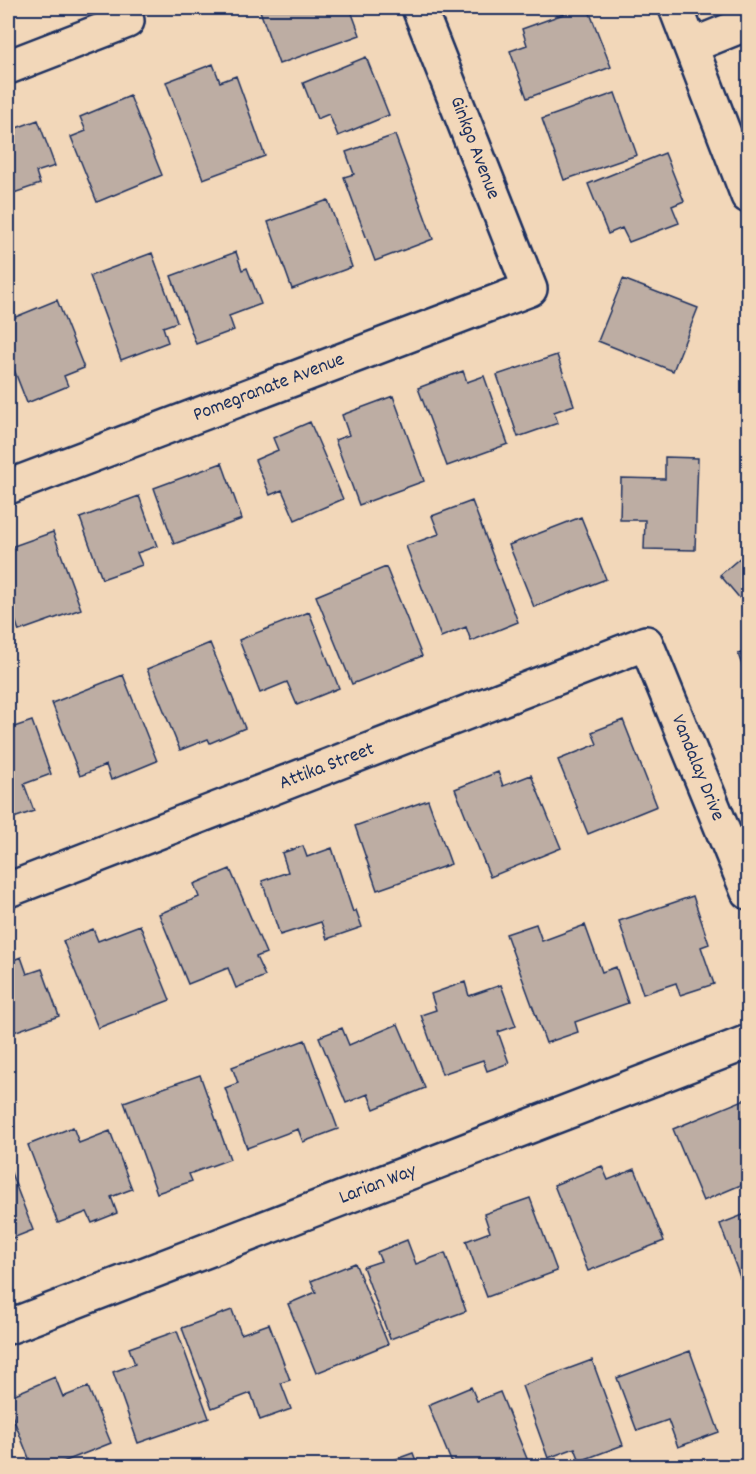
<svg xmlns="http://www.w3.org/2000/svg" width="756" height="1474" viewBox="0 0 756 1474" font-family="Dekko,sans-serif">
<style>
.building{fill:#bdada3;stroke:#1b2f5e;stroke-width:1.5}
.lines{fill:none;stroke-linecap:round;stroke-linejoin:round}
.minor-casing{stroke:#1b2f5e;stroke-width:38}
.minor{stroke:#f2d7b9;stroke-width:33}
.labels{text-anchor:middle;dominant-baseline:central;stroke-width:6;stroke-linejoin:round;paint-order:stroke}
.street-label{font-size:20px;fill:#1b2f5e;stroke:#f2d7b9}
</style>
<rect width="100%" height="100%" fill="#f2d7b9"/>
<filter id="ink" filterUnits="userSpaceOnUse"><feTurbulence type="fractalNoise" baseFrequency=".0167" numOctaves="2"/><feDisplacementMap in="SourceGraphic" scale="12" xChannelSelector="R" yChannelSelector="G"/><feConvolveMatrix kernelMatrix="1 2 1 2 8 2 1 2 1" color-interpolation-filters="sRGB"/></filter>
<g filter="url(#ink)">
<path class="building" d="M259,8H350L360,35L279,64Z
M580,8H588L611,67L527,98L510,51L527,45L522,29Z
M366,57L389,115L338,136L329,114L317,119L303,83Z
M213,64L220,82L236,76L265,156L203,179L166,82Z
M615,93L637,155L564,180L542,119Z
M130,96L162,175L97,202L71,137L86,131L80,117Z
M38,120L55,166L36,172L40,184L8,195V131Z
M395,135L433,239L375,261L344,177L354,174L346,152Z
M665,153L684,201L672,206L679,223L629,242L622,228L608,234L588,184Z
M328,200L352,267L292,289L268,222Z
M236,252L242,270L247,268L261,304L229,316L234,330L196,344L171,276Z
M152,253L177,322L163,327L168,342L121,360L90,276Z
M623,279L698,308L673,371L598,341Z
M57,300L84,368L64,376L68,386L27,403L8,354V320Z
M557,355L574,405L554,412L558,423L518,437L497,375Z
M463,371L467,382L484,376L508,444L447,466L418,388Z
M393,396L424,481L359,505L335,440L349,435L342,415Z
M310,422L343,499L295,520L282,490L270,495L255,460L278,450L273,438Z
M665,457L698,458L695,550L644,549L645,520H620L621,478L665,479Z
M222,463L242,519L174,544L154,488Z
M139,496L157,546L137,553L142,565L102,579L80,518Z
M472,501L518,622L471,641L466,627L441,637L406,546L439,534L432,516Z
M581,517L606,579L534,607L509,545Z
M53,532L81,609L19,631L8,599V548Z
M748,551V608L720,575Z
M386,567L422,656L352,684L316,596Z
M309,612L339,688L297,705L287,682L260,693L239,640Z
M210,643L245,728L210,743L208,739L180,750L147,669Z
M748,651V682L738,654Z
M123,675L157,761L111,780L106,765L80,776L52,703Z
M623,720L657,806L588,834L558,760L597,744L592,732Z
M32,721L51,774L24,784L34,811L8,820V729Z
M498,772L503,786L531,775L561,848L490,877L455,789Z
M428,800L451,864L377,890L355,826Z
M303,846L307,857L332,848L353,912L356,910L362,927L327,939L321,922L280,935L262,881L288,872L282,853Z
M230,869L266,953L256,957L265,976L236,988L228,968L188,984L159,914L199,897L194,884Z
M693,896L709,944L701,947L714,984L680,995L676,983L643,994L619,921Z
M536,924L542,941L585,925L602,972L616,967L628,1003L575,1022L578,1032L546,1043L506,934Z
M140,925L170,1000L98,1028L63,941L93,929L98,941Z
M21,957L27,974L42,969L59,1016L8,1034V962Z
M465,982L469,996L501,985L516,1026L498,1032L509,1063L487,1071L483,1060L442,1074L421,1015L436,1010L431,994Z
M398,1024L425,1088L374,1109L368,1094L346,1103L319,1037L342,1028L349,1045Z
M305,1040L338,1129L303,1142L298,1129L247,1148L225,1088L238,1083L232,1067Z
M200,1075L230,1159L189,1174L192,1181L157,1193L124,1102Z
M748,1098V1182L703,1201L673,1129Z
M73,1127L79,1143L110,1131L132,1189L111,1197L117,1213L92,1223L87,1212L58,1223L28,1145Z
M8,1165L33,1230L8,1240Z
M602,1166L608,1180L635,1169L664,1241L588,1271L554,1185Z
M530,1198L557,1271L487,1297L466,1241L490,1232L484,1214Z
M748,1213V1286L744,1288L720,1224Z
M407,1240L416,1264L445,1253L466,1311L390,1339L363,1267L381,1261L377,1252Z
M355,1263L388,1344L316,1373L288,1304L316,1292L311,1281Z
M232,1310L241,1334L269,1324L290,1380L281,1383L291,1409L260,1420L251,1393L212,1408L182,1328Z
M177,1331L209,1418L138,1443L113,1372L135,1364L129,1348Z
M690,1351L719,1432L678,1447L668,1420L637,1431L617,1378Z
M592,1360L623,1445L580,1461L575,1448L548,1458L522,1386Z
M55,1377L63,1397L88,1387L111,1443L53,1466H32L8,1405V1397Z
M471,1387L477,1401L500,1392L530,1466H453L428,1405Z
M413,1453L418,1466H377Z"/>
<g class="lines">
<defs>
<path id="minor" d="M676,8L748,196
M691,46L748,23
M8,67L127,21
M8,487L530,289L419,8
M8,890L646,643L748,892
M8,1327L748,1042"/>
</defs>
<use href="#minor" class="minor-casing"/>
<use href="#minor" class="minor"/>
</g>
</g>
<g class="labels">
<g class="street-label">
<text transform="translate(474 148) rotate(69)">Ginkgo Avenue</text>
<text transform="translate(269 388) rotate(-21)">Pomegranate Avenue</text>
<text transform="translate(327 767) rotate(-21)">Attika Street</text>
<text transform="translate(697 768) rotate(68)">Vandalay Drive</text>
<text transform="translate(378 1185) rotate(-21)">Larian Way</text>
</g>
</g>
<rect width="756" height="1474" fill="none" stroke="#f2d7b9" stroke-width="30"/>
<rect x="15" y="15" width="726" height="1444" fill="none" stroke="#1b2f5e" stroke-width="2" filter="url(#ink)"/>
</svg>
